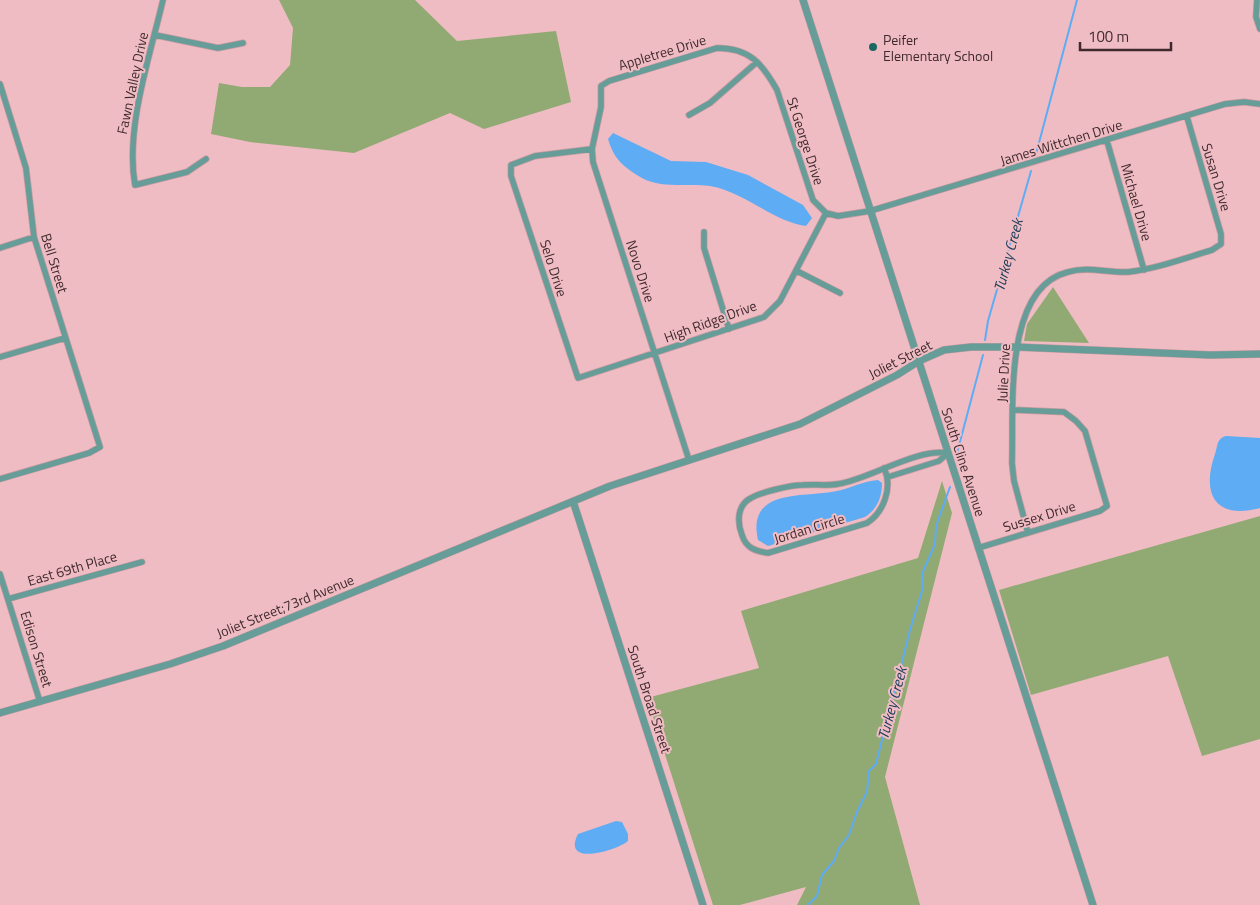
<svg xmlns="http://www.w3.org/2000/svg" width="1260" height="905" viewBox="0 0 1260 905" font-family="'Titillium Web',sans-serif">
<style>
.green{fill:#91aa74}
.water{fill:#5eacf4}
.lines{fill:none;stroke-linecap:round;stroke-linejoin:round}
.stream{stroke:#5eacf4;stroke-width:2}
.minor-casing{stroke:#c99ca2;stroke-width:7}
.tertiary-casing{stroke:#c99ca2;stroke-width:8}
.minor{stroke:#669d98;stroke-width:5.5}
.tertiary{stroke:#669d98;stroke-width:7}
.poi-dot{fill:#1b6761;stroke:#f0bcc3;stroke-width:2}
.labels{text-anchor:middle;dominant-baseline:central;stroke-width:4;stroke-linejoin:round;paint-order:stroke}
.poi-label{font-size:14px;fill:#3e2a2d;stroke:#f0bcc3;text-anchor:start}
.street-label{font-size:14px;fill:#3e2a2d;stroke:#f0bcc3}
.water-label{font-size:15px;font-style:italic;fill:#1b3c59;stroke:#f0bcc3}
</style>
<rect width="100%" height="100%" fill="#f0bcc3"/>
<path class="green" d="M279,0H415L457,41L556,31L571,102L484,129L450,113L354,153L250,142L211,134L219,83L242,87H270L290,65L293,28Z
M1053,287L1089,343L1024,341L1027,324Z
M942,481L952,513L885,777L920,905H797L806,887L740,905H713L647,698L759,668L741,611L918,558Z
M1260,516V739L1202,756L1168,656L1031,695L999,590Z"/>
<path class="water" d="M613,133L671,161L706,162L748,175L803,205L812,218L806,226C772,221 745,192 710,186C688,183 662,189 642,178C623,167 614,159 608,139Z
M1226,436L1260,438V508C1215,520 1201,494 1215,454C1218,446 1216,439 1226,436Z
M878,480L882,483C882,498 877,509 865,517L768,546L758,540C746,487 806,498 837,491C851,488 863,481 878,480Z
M616,821L622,822L628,834V841C616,851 561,867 578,834Z"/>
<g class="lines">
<path class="stream" d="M1036,154L1077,0
M985,340L988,321L1031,171
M957,453L983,355
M808,905L817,896L822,875L834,861L839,848L849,835L857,812L867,792L869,771L876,764L910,630L922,591V574L935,544L936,526L950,487"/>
<defs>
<path id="minor" d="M163,0C150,56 125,128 135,185L187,172L206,159
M1257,0L1256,17L1260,29
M155,35L218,48L243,43
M0,84L26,168L34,237L100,447L89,453L0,479
M689,115L710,103L757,62
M1107,141L1144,270
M592,149L535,156L511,165V176L578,378L764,317L780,301L826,213
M704,232V248L729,329
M0,248L34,237
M797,271L840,293
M0,357L65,338
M689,460L593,162L592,149L601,107V86L609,81L717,48C749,48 762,63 777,90L813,200L826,213L838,216L870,211L1225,104L1244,102L1260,104
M884,468C893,487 884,512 867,523L768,553C755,551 746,548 742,535C737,522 737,505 751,498C761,492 791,485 803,485C814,484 827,486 838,484C870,479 916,448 948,453
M888,477L939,461L948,453
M1028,533L1014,481L1012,463C1014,411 1002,288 1068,272C1088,266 1107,273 1128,272C1156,269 1185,258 1212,250L1221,244V234L1187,117
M978,548L1100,511L1107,506L1085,431L1076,421L1064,412L1014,410
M0,574L40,702
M8,599L142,562"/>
<path id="tertiary" d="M803,0L1093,905
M573,501L703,905
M0,713L170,664L223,646L610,486L800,424L897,375L919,361L944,350L971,347H1015L1210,355L1260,354"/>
</defs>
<use href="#minor" class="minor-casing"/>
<use href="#tertiary" class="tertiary-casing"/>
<use href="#minor" class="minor"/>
<use href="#tertiary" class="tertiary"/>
</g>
<circle class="poi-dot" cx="873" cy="47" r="5"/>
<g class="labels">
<g class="poi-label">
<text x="883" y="39">Peifer<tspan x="883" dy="16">Elementary School</tspan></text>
</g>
<g class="street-label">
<text transform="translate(662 52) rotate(-17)">Appletree Drive</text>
<text transform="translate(132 83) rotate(-78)">Fawn Valley Drive</text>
<text transform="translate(806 141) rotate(72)">St George Drive</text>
<text transform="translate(1061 142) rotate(-17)">James Wittchen Drive</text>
<text transform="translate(1217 177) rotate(73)">Susan Drive</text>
<text transform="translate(1137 202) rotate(74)">Michael Drive</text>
<text transform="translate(55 263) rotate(73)">Bell Street</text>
<text transform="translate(554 268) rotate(72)">Selo Drive</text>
<text transform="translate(641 271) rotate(72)">Novo Drive</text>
<text transform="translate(710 321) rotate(-20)">High Ridge Drive</text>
<text transform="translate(900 359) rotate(-27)">Joliet Street</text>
<text transform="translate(1003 373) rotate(-87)">Julie Drive</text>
<text transform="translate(964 462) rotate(72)">South Cline Avenue</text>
<text transform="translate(1039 516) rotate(-17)">Sussex Drive</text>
<text transform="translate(809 528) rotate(-17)">Jordan Circle</text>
<text transform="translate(72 568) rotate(-16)">East 69th Place</text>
<text transform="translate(285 606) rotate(-22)">Joliet Street;73rd Avenue</text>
<text transform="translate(37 649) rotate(73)">Edison Street</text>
<text transform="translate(650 699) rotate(72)">South Broad Street</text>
</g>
<g class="water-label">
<text transform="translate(1008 255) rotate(-75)">Turkey Creek</text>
<text transform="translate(892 703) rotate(-75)">Turkey Creek</text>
</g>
</g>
<path d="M1080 42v8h91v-8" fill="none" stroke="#3e2a2d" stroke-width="2.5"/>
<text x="1088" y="42" font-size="15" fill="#3e2a2d" stroke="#f0bcc3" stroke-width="4" paint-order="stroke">100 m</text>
</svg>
